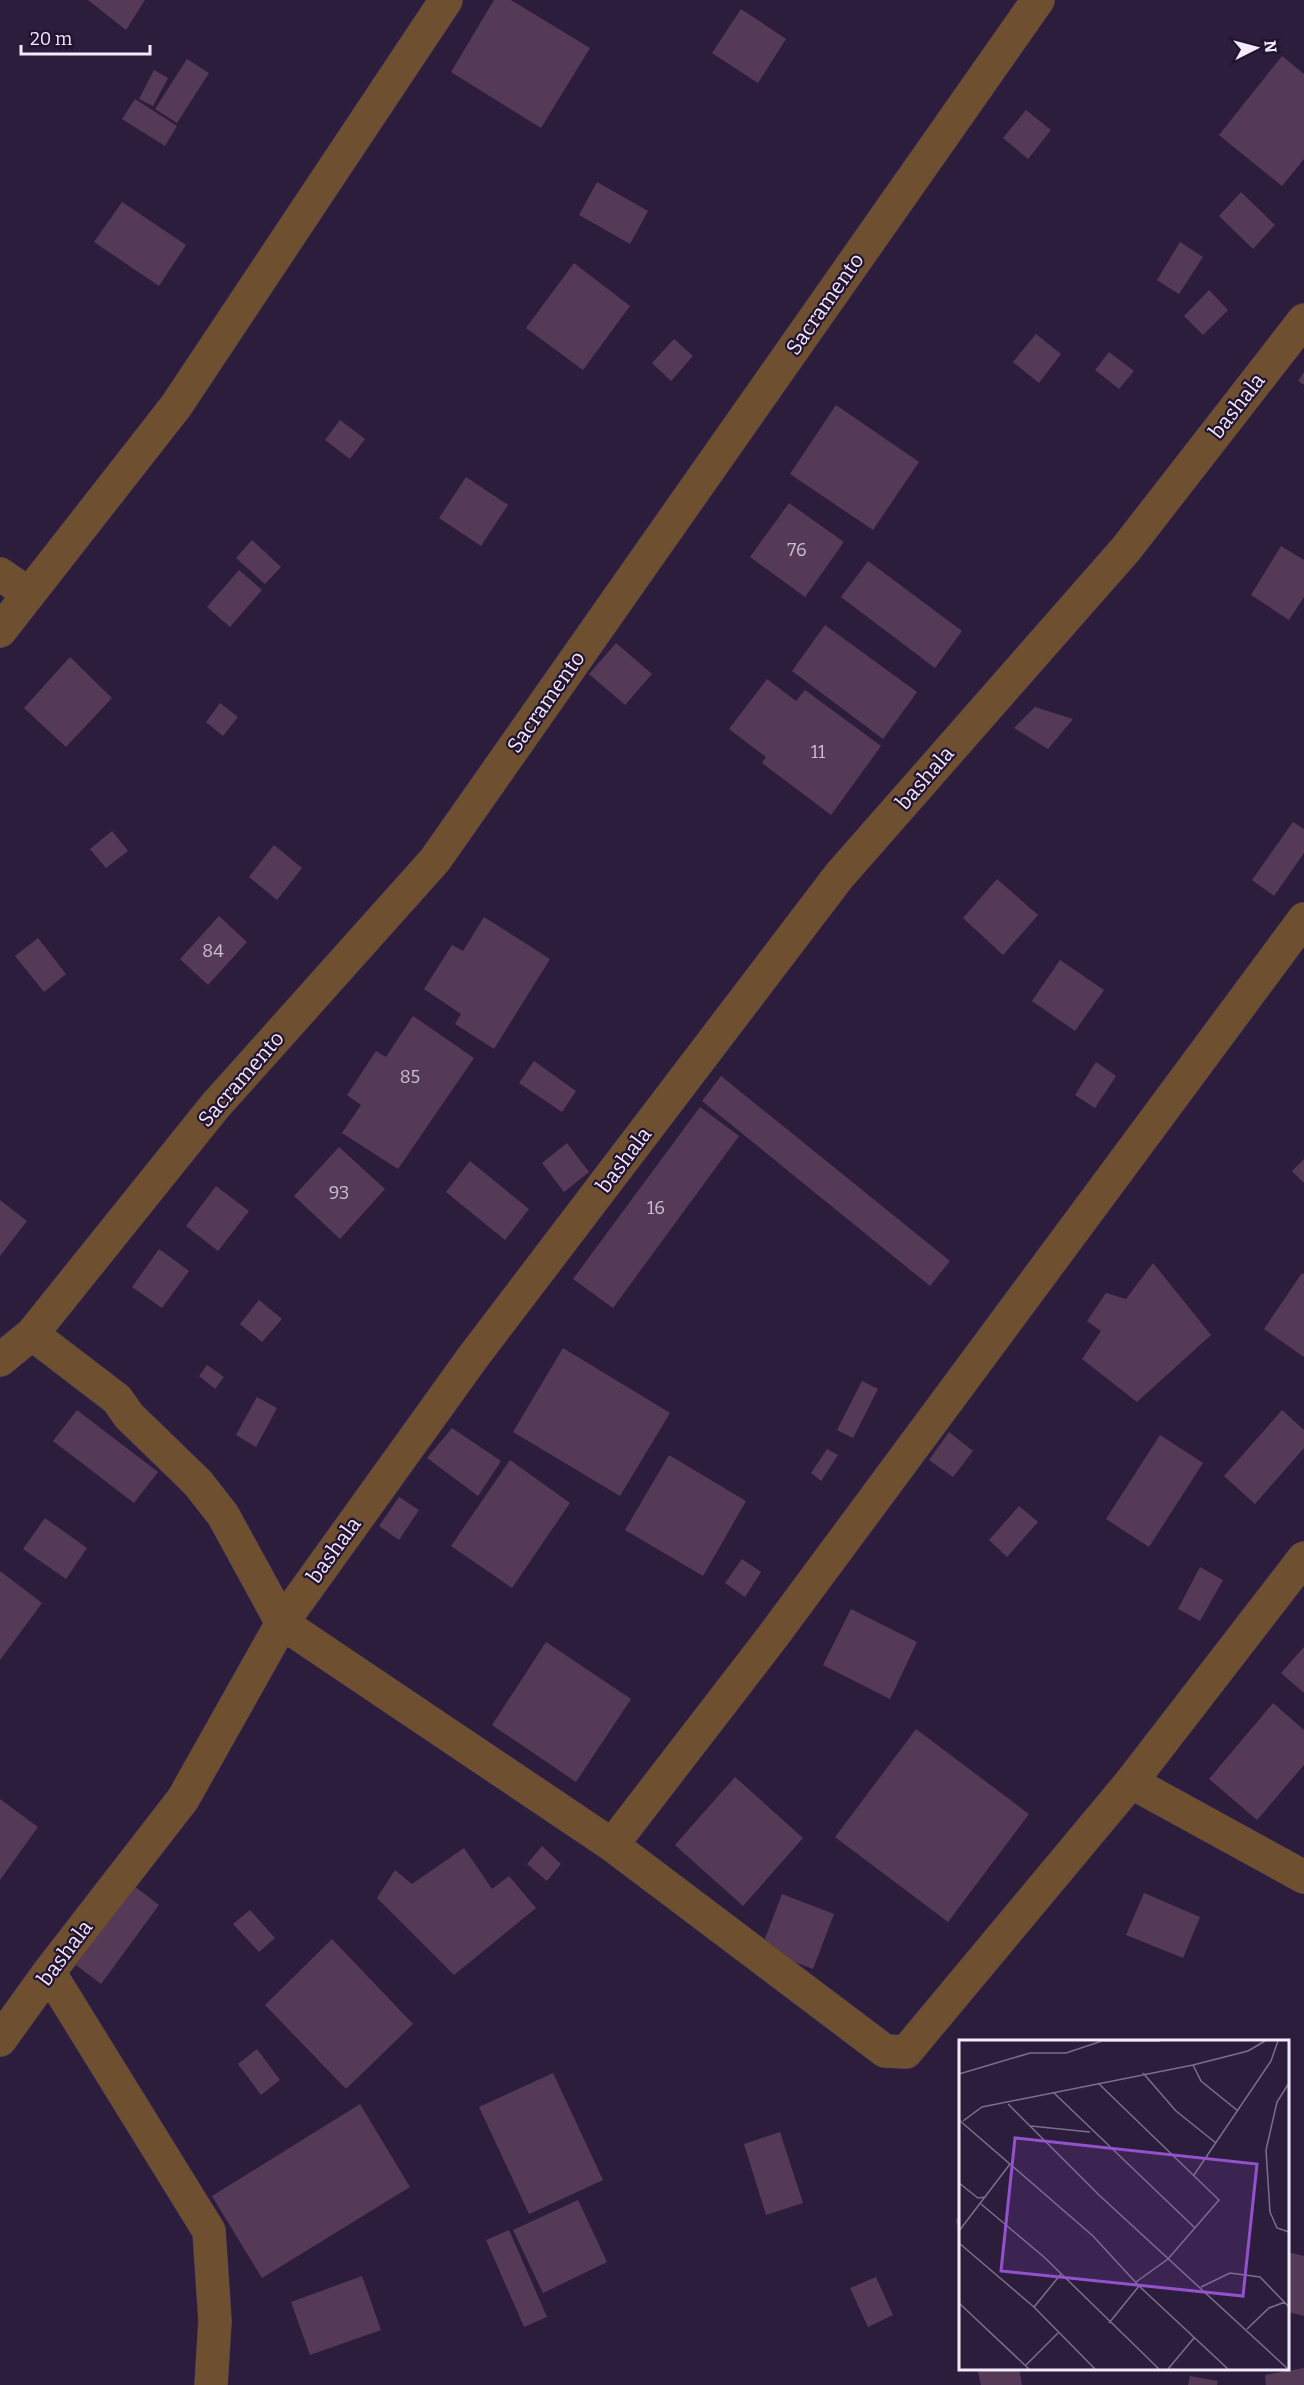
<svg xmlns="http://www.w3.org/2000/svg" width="1304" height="2385" viewBox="0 0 1304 2385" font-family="Bitter,serif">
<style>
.building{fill:#553a57}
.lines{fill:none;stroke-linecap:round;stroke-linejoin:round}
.minor-casing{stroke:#483a58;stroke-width:34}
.minor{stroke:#6e4f30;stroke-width:33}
.labels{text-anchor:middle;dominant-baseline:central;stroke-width:4.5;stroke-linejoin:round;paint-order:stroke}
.number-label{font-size:18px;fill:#cbbfd3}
.street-label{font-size:21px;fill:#f2ebfc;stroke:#231332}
.inset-road{fill:none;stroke:#7b6f89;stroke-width:1.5}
.view{fill:#9352cb;fill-opacity:0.15;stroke:#9352cb;stroke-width:3}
.inset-edge{fill:none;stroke:#f2ebfc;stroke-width:3}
</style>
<rect width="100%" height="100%" fill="#2c1d3d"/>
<path class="building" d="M88,0H145L126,30Z
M494,0H511L590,48L541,128L451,72Z
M741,9L786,39L758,83L712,53Z
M1282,56L1304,74V159L1282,186L1219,135Z
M187,59L209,73L177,123L155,109Z
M154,70L168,78L153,106L139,99Z
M135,99L177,126L165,146L122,119Z
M1026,110L1051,130L1028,159L1003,138Z
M597,182L648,211L630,244L579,215Z
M1241,192L1275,225L1253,249L1219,216Z
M122,202L186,245L159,286L94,242Z
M1180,242L1203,257L1179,294L1157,280Z
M574,263L630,306L583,370L526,328Z
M1209,290L1228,310L1203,335L1184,316Z
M1036,334L1061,354L1039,383L1013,362Z
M674,339L693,356L671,381L652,363Z
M1109,352L1134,371L1119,389L1095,370Z
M1304,372V385L1298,381Z
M836,405L919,462L873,530L790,474Z
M340,420L365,439L350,459L325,440Z
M466,477L508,505L481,546L439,518Z
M789,503L844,542L805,597L750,557Z
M252,540L281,567L265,584L236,558Z
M1281,546L1304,560V597L1289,620L1251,595Z
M868,561L962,631L935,668L841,597Z
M239,570L262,590L230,627L207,607Z
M825,625L917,692L883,739L792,671Z
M616,643L652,674L625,705L589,674Z
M70,657L112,698L66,747L24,708Z
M767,679L796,701L805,690L881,746L831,815L762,763L766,757L729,729Z
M220,703L238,717L223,736L206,722Z
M1035,707L1073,719L1048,749L1014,728Z
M1293,822L1304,829V853L1274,896L1252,880Z
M112,831L128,851L106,868L90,849Z
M274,845L302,868L277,900L249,877Z
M997,879L1038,915L1003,955L963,918Z
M219,916L247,942L208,985L180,959Z
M484,917L550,959L494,1049L455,1024L461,1014L424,989L452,945L463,951Z
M38,938L66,974L44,992L15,956Z
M1060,960L1104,990L1075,1031L1032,1001Z
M413,1016L474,1058L398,1169L342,1133L361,1105L347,1095L376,1051L386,1057Z
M534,1061L576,1091L562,1112L519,1083Z
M1096,1062L1116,1076L1095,1108L1075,1095Z
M721,1076L950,1261L930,1286L702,1101Z
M700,1107L739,1136L613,1308L573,1279Z
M567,1143L589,1172L564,1192L542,1163Z
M339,1147L385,1189L340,1239L294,1196Z
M1304,1159V1183L1292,1171Z
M470,1161L529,1209L505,1240L446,1192Z
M216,1186L249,1211L218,1251L186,1226Z
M0,1200L27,1221L0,1256Z
M159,1249L189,1271L162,1308L132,1287Z
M1153,1263L1211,1335L1137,1402L1082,1359L1101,1331L1087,1321L1106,1293L1126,1299Z
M1302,1273L1304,1274V1357L1264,1329Z
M259,1300L282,1319L262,1342L240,1324Z
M563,1348L670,1413L620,1496L513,1432Z
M207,1365L224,1377L215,1389L199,1376Z
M862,1381L878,1389L853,1438L837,1430Z
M257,1397L277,1408L256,1447L236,1435Z
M77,1410L158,1472L134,1503L53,1441Z
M1282,1410L1304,1430V1448L1255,1504L1224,1476Z
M452,1428L501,1461L478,1496L427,1458Z
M949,1432L973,1451L953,1477L929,1460Z
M1160,1435L1203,1463L1149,1547L1106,1519Z
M827,1449L838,1455L821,1481L811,1473Z
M669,1455L746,1501L703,1576L625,1530Z
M510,1460L570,1503L512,1588L451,1546Z
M399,1497L419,1510L399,1540L379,1526Z
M1019,1506L1038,1522L1007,1557L989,1540Z
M45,1518L87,1548L66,1579L23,1549Z
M742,1559L761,1572L745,1597L725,1583Z
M1200,1567L1223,1580L1200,1621L1178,1609Z
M0,1571L42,1603L0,1660Z
M851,1609L917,1642L890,1699L823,1665Z
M546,1642L631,1699L576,1782L492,1725Z
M1304,1647V1693L1281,1673Z
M1273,1703L1304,1730V1765L1257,1820L1209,1779Z
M916,1729L1029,1814L948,1922L835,1837Z
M735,1777L803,1838L743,1906L675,1845Z
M0,1799L38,1827L0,1880Z
M542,1846L561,1864L547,1881L527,1864Z
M464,1848L492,1889L509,1876L536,1908L454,1975L377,1898L395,1870L412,1884Z
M134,1886L159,1905L101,1984L76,1965Z
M1144,1893L1200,1917L1183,1958L1126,1935Z
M782,1894L834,1914L813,1969L761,1949Z
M250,1910L275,1938L259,1952L233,1924Z
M332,1939L413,2024L346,2089L265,2005Z
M257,2049L280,2080L261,2095L238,2064Z
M553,2073L603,2180L529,2214L479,2107Z
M360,2104L410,2187L262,2278L212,2196Z
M780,2132L803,2203L766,2215L744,2144Z
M578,2200L607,2262L543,2293L513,2230Z
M960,2218V2239H959L956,2219Z
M509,2230L547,2317L524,2327L486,2240Z
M1288,2252L1304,2256V2316L1288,2312Z
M362,2276L381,2330L310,2355L291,2302Z
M876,2277L893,2315L868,2327L850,2288Z
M977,2368H1019L1022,2385H981Z
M1304,2368V2385H1266L1265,2375Z
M1190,2376L1218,2381L1217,2385H1188Z"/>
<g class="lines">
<defs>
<path id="minor" d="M0,574L29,594
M0,631L176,406L446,0
M32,1334L117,1399L129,1416L198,1483L223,1515L282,1623L612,1845L885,2051L906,2052L1131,1782L1304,1558
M0,1360L32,1334L215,1106L435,860L1038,0
M1131,1782L1304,1877
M612,1845L773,1636L1304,919
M49,1972L209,2231L215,2321L211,2385
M0,2040L49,1972L183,1799L282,1623L473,1357L839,876L1126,549L1304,320"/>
</defs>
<use href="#minor" class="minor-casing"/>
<use href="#minor" class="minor"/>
</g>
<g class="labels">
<g class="number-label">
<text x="797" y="550">76</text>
<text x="818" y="752">11</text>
<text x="213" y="951">84</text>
<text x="410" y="1077">85</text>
<text x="339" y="1193">93</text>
<text x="656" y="1208">16</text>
</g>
<g class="street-label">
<text transform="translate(825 304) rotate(-55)">Sacramento</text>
<text transform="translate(1237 406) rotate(-52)">bashala</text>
<text transform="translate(546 702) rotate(-55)">Sacramento</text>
<text transform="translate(925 778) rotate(-49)">bashala</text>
<text transform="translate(241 1079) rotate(-49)">Sacramento</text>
<text transform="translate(624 1160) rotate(-53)">bashala</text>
<text transform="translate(334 1550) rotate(-54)">bashala</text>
<text transform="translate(65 1953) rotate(-53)">bashala</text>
</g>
</g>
<g transform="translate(959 2040)">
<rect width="330" height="330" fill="#2c1d3d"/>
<path class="inset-road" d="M234,25L242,41L279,71M184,33L217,71L257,103M0,34L71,13H107L143,1H201M139,43L260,160L209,219L177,242M330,43L318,62L307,110L311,172L318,188L330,192M95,53L236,188M49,64L140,155L329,329M0,80L134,196L180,246L269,329M4,81L23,67L234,25L289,11L306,1M72,86L131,92M235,135L312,21L319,1M0,143L19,158L27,157M22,164L85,217L200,329M0,191L51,124M0,203L75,267L136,329M242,247L271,233L301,237L330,267M0,263L70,329M75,267L102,234M150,283L180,246M288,289L310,268L326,262M67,325L99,293M209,329L235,298"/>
<path class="view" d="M56,98L298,124L284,256L42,231Z"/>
<rect width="330" height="330" class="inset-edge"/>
</g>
<g transform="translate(1256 48) rotate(84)" stroke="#231332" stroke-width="4.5" paint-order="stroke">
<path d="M0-4.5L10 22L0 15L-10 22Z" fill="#f2ebfc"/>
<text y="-9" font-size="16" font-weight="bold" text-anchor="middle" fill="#f2ebfc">N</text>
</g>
<path d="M21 45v9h129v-9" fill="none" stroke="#f2ebfc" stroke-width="3"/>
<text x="30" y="45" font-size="18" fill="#f2ebfc" stroke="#231332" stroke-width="4.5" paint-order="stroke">20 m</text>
</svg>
